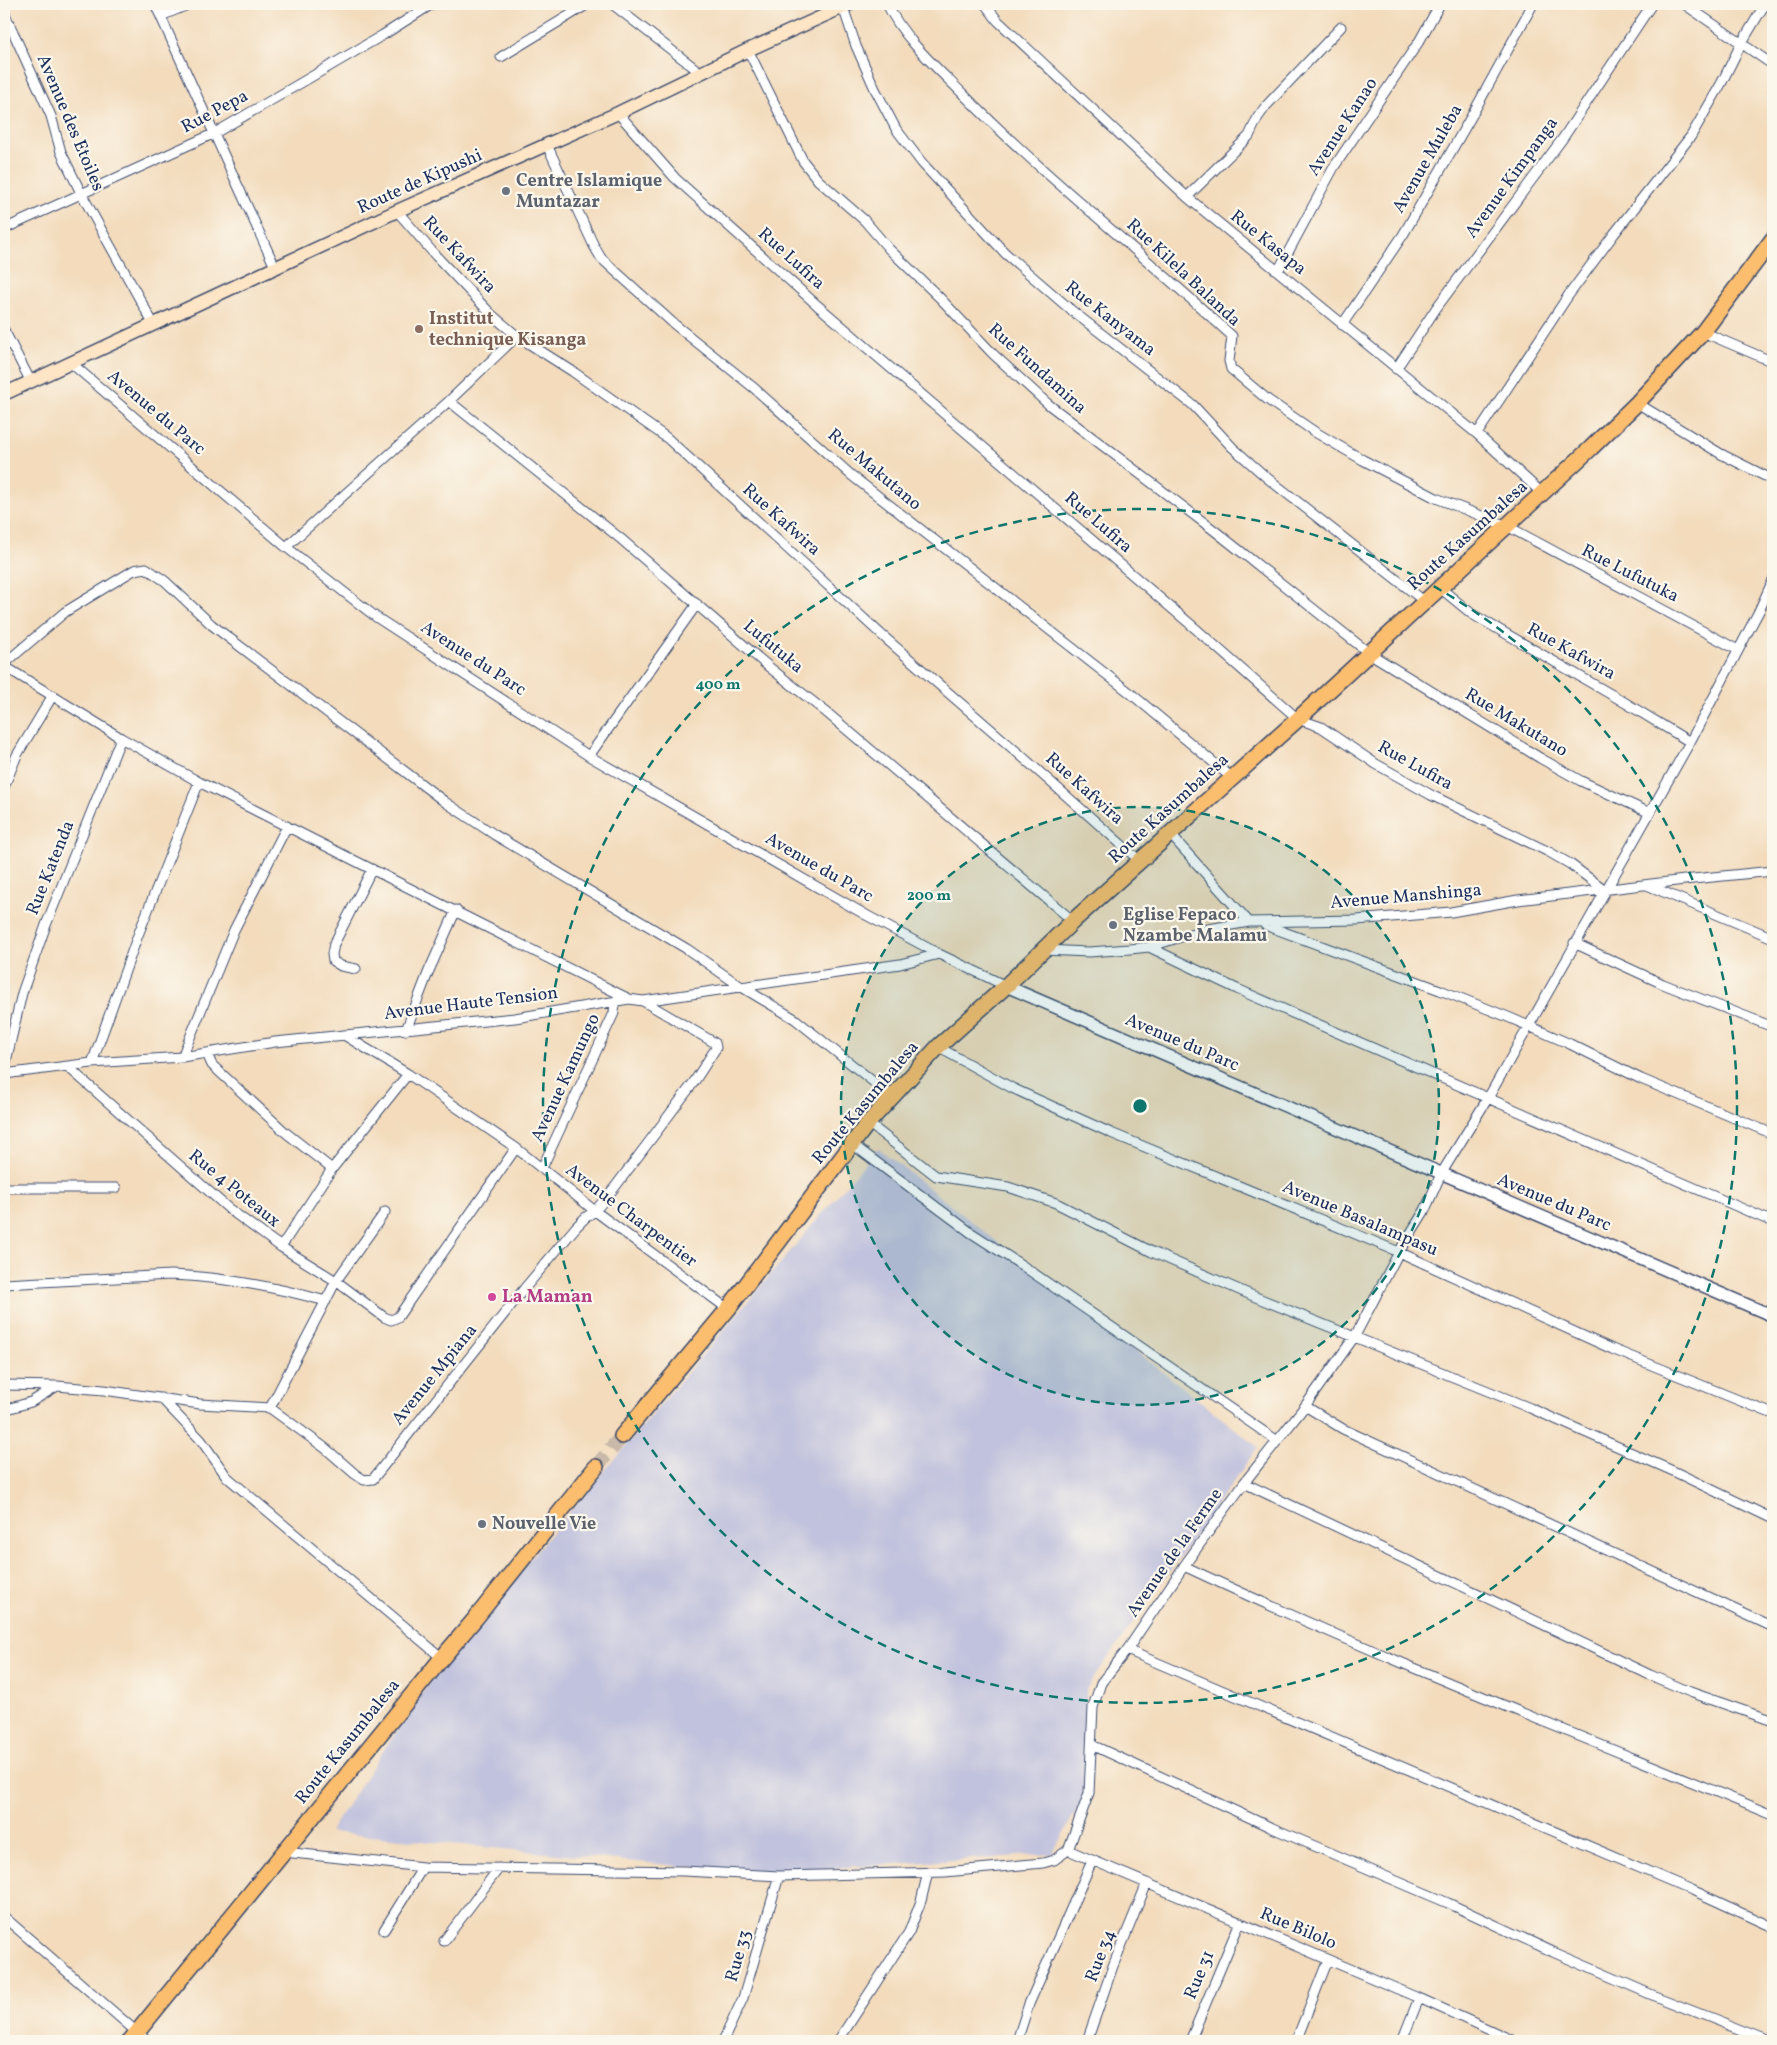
<svg xmlns="http://www.w3.org/2000/svg" width="1777" height="2045" viewBox="0 0 1777 2045" font-family="Vollkorn,serif">
<style>
.industrial{fill:#c1c2dd}
.lines{fill:none;stroke-linecap:round;stroke-linejoin:round}
.trunk-tunnel{stroke:#c8b9a9;stroke-width:15;stroke-dasharray:15 8;stroke-linecap:butt}
.minor-casing{stroke:#3b496c;stroke-width:11}
.tertiary-casing{stroke:#3b496c;stroke-width:14}
.secondary-casing{stroke:#3b496c;stroke-width:15}
.trunk-casing{stroke:#3b496c;stroke-width:18}
.minor{stroke:#fff;stroke-width:9}
.tertiary{stroke:#fff;stroke-width:11}
.secondary{stroke:#fde5c5;stroke-width:12}
.trunk{stroke:#fbbd6e;stroke-width:15}
.ring{fill:none;stroke:#0f766e;stroke-width:2.5;stroke-dasharray:9 6}
.worship-dot{fill:#6b7280;stroke:#fbf7ec;stroke-width:2}
.education-dot{fill:#8d6e63;stroke:#fbf7ec;stroke-width:2}
.hotel-dot{fill:#d1479c;stroke:#fbf7ec;stroke-width:2}
.labels{text-anchor:middle;dominant-baseline:central;stroke-width:4.5;stroke-linejoin:round;paint-order:stroke}
.street-label{font-size:18px;fill:#1b2f5e;stroke:#fbf7ec}
.worship-label{font-size:18px;font-weight:bold;fill:#5b616d;stroke:#fbf7ec;text-anchor:start}
.education-label{font-size:18px;font-weight:bold;fill:#785e54;stroke:#fbf7ec;text-anchor:start}
.hotel-label{font-size:18px;font-weight:bold;fill:#b23c85;stroke:#fbf7ec;text-anchor:start}
.centre{fill:#0f766e;stroke:#fbf7ec;stroke-width:2.5}
.ring-label{font-size:15px;text-anchor:middle;font-weight:bold;fill:#0f766e;stroke:#fbf7ec;stroke-width:4.5;stroke-linejoin:round;paint-order:stroke}
</style>
<rect width="100%" height="100%" fill="#fbf7ec"/>
<filter id="ink" filterUnits="userSpaceOnUse"><feTurbulence type="fractalNoise" baseFrequency=".02" numOctaves="2"/><feDisplacementMap in="SourceGraphic" scale="10" xChannelSelector="R" yChannelSelector="G"/><feConvolveMatrix kernelMatrix="1 2 1 2 8 2 1 2 1" color-interpolation-filters="sRGB"/></filter>
<filter id="wash" filterUnits="userSpaceOnUse"><feTurbulence type="fractalNoise" baseFrequency=".0096" numOctaves="4" result="noise"/><feDisplacementMap in="SourceGraphic" scale="20" xChannelSelector="R" yChannelSelector="G"/><feGaussianBlur stdDeviation="1.12" result="paint"/><feColorMatrix in="noise" values="0 0 0 0 0 0 0 0 0 0 0 0 0 0 0 0 0 1.4 0 .05"/><feComposite in="paint" operator="in"/></filter>
<g filter="url(#wash)">
<rect width="100%" height="100%" fill="#f3dbbc"/>
<path class="industrial" d="M878,1148L1258,1447L1086,1689L1084,1797L1052,1854L751,1873L329,1832L444,1660Z"/>
</g>
<g filter="url(#ink)">
<g class="lines">
<path class="trunk-tunnel" d="M596,1467L622,1436"/>
<defs>
<path id="minor" d="M155,4L275,267
M612,4L701,73
M887,4C903,38 935,66 962,93C1047,179 1143,254 1232,336L1229,361L1231,369L1268,400L1315,432L1363,460L1436,498L1507,526L1738,650
M985,4L998,21L1187,197L1477,434L1543,494
M1684,4L1773,65
M843,7L856,46L875,89L896,129L922,163L1005,253L1071,310L1193,405L1232,447L1266,477L1424,601
M4,12L51,116L61,152L81,193L154,325
M161,16L190,4
M748,50L803,161L818,180L864,220L889,249L940,298L993,354L1048,404L1215,531L1369,653L1540,758L1581,781L1650,813
M501,57L588,4
M618,113L675,178L817,305L1196,629L1298,719L1321,727L1376,764L1431,795L1549,852L1570,864L1605,890
M547,145L594,246L601,258L613,269L674,324L754,388L851,475L1129,692L1231,777
M1187,197L1249,136L1258,117L1266,106L1341,27
M397,211L436,256L492,315L517,336L572,371L667,438L884,637L1018,753L1140,861
M4,229L215,133L383,35L432,4
M1278,271L1334,167L1420,40L1440,4
M1342,325L1403,235L1471,117L1533,4
M4,330L31,382
M1703,332L1773,362
M71,363L286,547L376,617L589,756L866,915L939,954L1006,986
M1396,369L1437,307L1563,138L1652,4
M449,401L621,539L769,667L826,712L1073,921
M1637,403L1721,454L1773,480
M1477,434L1568,296L1614,234L1691,136L1721,84L1741,44L1765,4
M286,547L449,401L517,336
M1439,587L1472,614L1619,699L1690,742
M4,664L65,612L134,570L146,568L165,581L212,625L445,802L495,835L687,949L740,986L795,1019L891,1096
M4,666L121,738L199,782L629,999
M589,756L697,604
M4,787L17,755L53,695
M1170,834L1249,922
M1647,885L1773,938
M1265,925L1440,990L1508,1017L1570,1044L1641,1079L1773,1134
M1574,943L1663,984L1773,1027
M1149,947L1237,989L1773,1222
M1043,950L1089,952L1130,949L1149,947L1203,930L1249,922L1356,920L1451,912L1518,900L1693,879L1773,871
M356,969L341,966L333,961L332,954L334,944L372,869
M406,1030L428,973L456,910
M344,1035L408,1074L516,1148L595,1211L728,1309
M938,1047L1012,1088L1111,1133L1399,1252L1612,1349L1773,1414
M207,1054L212,1065L285,1132L332,1169
M182,1057L234,930L287,826
M92,1063L138,935L199,782
M68,1067L229,1209L281,1247L336,1281L384,1317L391,1320L398,1317L516,1148
M4,1070L22,993L46,925L121,738
M4,1074L92,1063L182,1057L275,1042L515,1018L629,999L643,1001L900,964L939,954
M868,1123L936,1176L1008,1187L1056,1203L1152,1252L1258,1298L1530,1408L1673,1471L1773,1519
M852,1144L970,1232L1023,1266L1276,1440
M542,1168L614,1013L615,1001
M4,1188H116
M281,1247L332,1169L408,1074
M4,1284L171,1275C224,1277 275,1287 326,1301
M4,1385L56,1386
M161,1398L201,1440L227,1477L442,1658
M1305,1406L1343,1429L1773,1627
M270,1408L336,1281L385,1212
M4,1410L31,1402L57,1386L104,1390L200,1404L270,1408L325,1448L355,1474L364,1480L373,1479L524,1289L576,1227L586,1217L595,1211L615,1187L694,1082L716,1048L715,1043L643,1001
M1244,1483L1650,1675L1690,1692L1773,1721
M1184,1566C1377,1657 1576,1734 1773,1815
M1127,1650L1692,1890L1773,1927
M1092,1745L1270,1827L1448,1903L1553,1952L1657,1997L1769,2041
M1068,1850L1419,1998L1514,2041
M284,1852L423,1867L684,1871L779,1876L945,1872L1043,1863L1054,1860L1068,1850L1089,1793L1093,1707L1101,1683L1127,1650L1184,1566L1244,1483L1305,1406L1355,1336L1399,1252L1425,1210L1441,1174L1488,1098L1690,742L1759,611L1773,580
M4,1917L147,2041
M384,1930L423,1867
M444,1941L499,1868
M723,2041L743,1998L779,1876
M838,2041L909,1932L921,1901L928,1872
M1017,2041L1029,2004L1092,1861
M1087,2041L1113,1966L1147,1883
M1190,2041L1240,1922
M1296,2041L1328,1960
M1402,2041L1419,1998"/>
<path id="tertiary" d="M1006,986L1773,1316"/>
<path id="secondary" d="M4,394L397,211L618,113L748,50L850,4"/>
<path id="trunk" d="M622,1436L728,1309L868,1123L938,1047L1006,986L1073,921L1298,719L1591,448L1637,403L1703,332L1773,239
M130,2041L442,1658L475,1619L596,1467"/>
</defs>
<use href="#minor" class="minor-casing"/>
<use href="#tertiary" class="tertiary-casing"/>
<use href="#secondary" class="secondary-casing"/>
<use href="#trunk" class="trunk-casing"/>
<use href="#minor" class="minor"/>
<use href="#tertiary" class="tertiary"/>
<use href="#secondary" class="secondary"/>
<use href="#trunk" class="trunk"/>
</g>
</g>
<circle cx="1140" cy="1106" r="299" fill="#0f766e" fill-opacity=".12"/>
<g class="ring">
<circle cx="1140" cy="1106" r="299"/>
<circle cx="1140" cy="1106" r="597"/>
</g>
<g class="worship-dot">
<circle cx="506" cy="191" r="5"/>
<circle cx="1113" cy="925" r="5"/>
<circle cx="482" cy="1524" r="5"/>
</g>
<circle class="education-dot" cx="419" cy="329" r="5"/>
<circle class="hotel-dot" cx="492" cy="1297" r="5"/>
<g class="labels">
<g class="street-label">
<text transform="translate(215 112) rotate(-28)">Rue Pepa</text>
<text transform="translate(70 123) rotate(67)">Avenue des Etoiles</text>
<text transform="translate(1343 127) rotate(-57)">Avenue Kanao</text>
<text transform="translate(1428 159) rotate(-60)">Avenue Muleba</text>
<text transform="translate(1512 178) rotate(-54)">Avenue Kimpanga</text>
<text transform="translate(420 182) rotate(-24)">Route de Kipushi</text>
<text transform="translate(1268 243) rotate(39)">Rue Kasapa</text>
<text transform="translate(459 255) rotate(47)">Rue Kafwira</text>
<text transform="translate(791 259) rotate(42)">Rue Lufira</text>
<text transform="translate(1183 273) rotate(43)">Rue Kilela Balanda</text>
<text transform="translate(1110 319) rotate(38)">Rue Kanyama</text>
<text transform="translate(1037 369) rotate(42)">Rue Fundamina</text>
<text transform="translate(156 413) rotate(40)">Avenue du Parc</text>
<text transform="translate(874 470) rotate(40)">Rue Makutano</text>
<text transform="translate(781 520) rotate(42)">Rue Kafwira</text>
<text transform="translate(1098 523) rotate(41)">Rue Lufira</text>
<text transform="translate(1468 536) rotate(-42)">Route Kasumbalesa</text>
<text transform="translate(1630 574) rotate(27)">Rue Lufutuka</text>
<text transform="translate(773 647) rotate(40)">Lufutuka</text>
<text transform="translate(1571 652) rotate(29)">Rue Kafwira</text>
<text transform="translate(473 659) rotate(33)">Avenue du Parc</text>
<text transform="translate(1516 723) rotate(31)">Rue Makutano</text>
<text transform="translate(1415 766) rotate(29)">Rue Lufira</text>
<text transform="translate(1084 789) rotate(42)">Rue Kafwira</text>
<text transform="translate(1169 809) rotate(-42)">Route Kasumbalesa</text>
<text transform="translate(51 868) rotate(-68)">Rue Katenda</text>
<text transform="translate(819 868) rotate(30)">Avenue du Parc</text>
<text transform="translate(1406 897) rotate(-5)">Avenue Manshinga</text>
<text transform="translate(471 1004) rotate(-7)">Avenue Haute Tension</text>
<text transform="translate(1182 1043) rotate(23)">Avenue du Parc</text>
<text transform="translate(566 1078) rotate(-65)">Avenue Kamungo</text>
<text transform="translate(866 1103) rotate(-50)">Route Kasumbalesa</text>
<text transform="translate(234 1189) rotate(39)">Rue 4 Poteaux</text>
<text transform="translate(1554 1203) rotate(23)">Avenue du Parc</text>
<text transform="translate(631 1216) rotate(37)">Avenue Charpentier</text>
<text transform="translate(1360 1219) rotate(23)">Avenue Basalampasu</text>
<text transform="translate(435 1375) rotate(-51)">Avenue Mpiana</text>
<text transform="translate(1175 1553) rotate(-55)">Avenue de la Ferme</text>
<text transform="translate(348 1742) rotate(-51)">Route Kasumbalesa</text>
<text transform="translate(1298 1929) rotate(23)">Rue Bilolo</text>
<text transform="translate(739 1956) rotate(-74)">Rue 33</text>
<text transform="translate(1101 1956) rotate(-69)">Rue 34</text>
<text transform="translate(1200 1975) rotate(-67)">Rue 31</text>
</g>
<g class="worship-label">
<text x="516" y="181">Centre Islamique<tspan x="516" dy="21">Muntazar</tspan></text>
<text x="1123" y="915">Eglise Fepaco<tspan x="1123" dy="21">Nzambe Malamu</tspan></text>
<text x="492" y="1524">Nouvelle Vie</text>
</g>
<g class="education-label">
<text x="429" y="319">Institut<tspan x="429" dy="21">technique Kisanga</tspan></text>
</g>
<g class="hotel-label">
<text x="502" y="1297">La Maman</text>
</g>
</g>
<circle cx="1140" cy="1106" r="8" class="centre"/>
<g class="ring-label">
<text x="718" y="689">400 m</text>
<text x="929" y="900">200 m</text>
</g>
<rect width="1777" height="2045" fill="none" stroke="#fbf7ec" stroke-width="20"/>
</svg>
